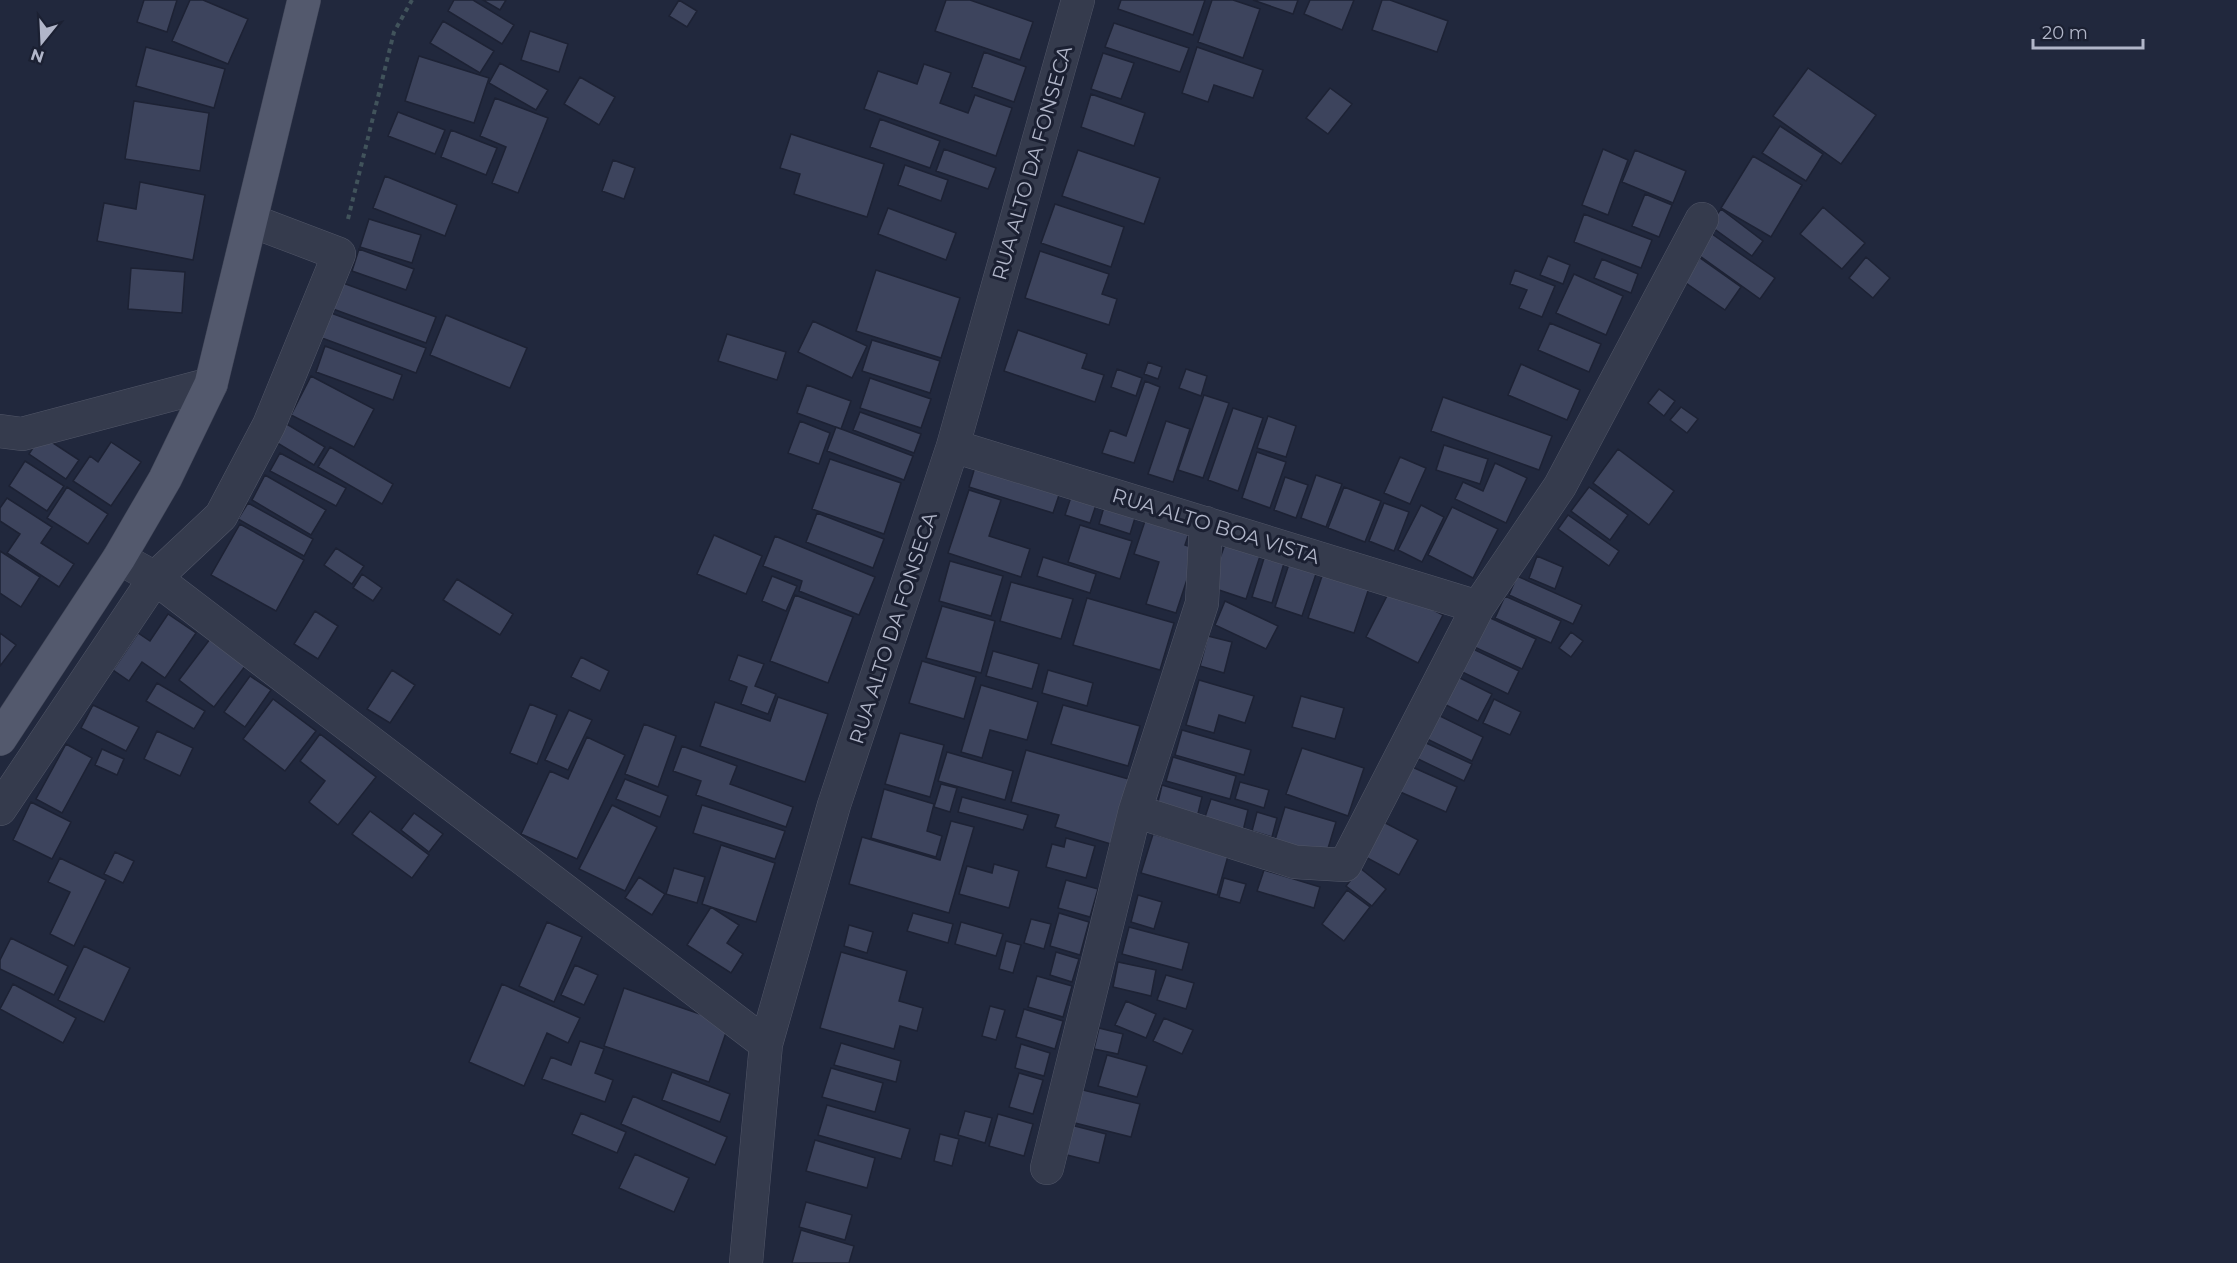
<svg xmlns="http://www.w3.org/2000/svg" width="2237" height="1263" viewBox="0 0 2237 1263" font-family="Montserrat,sans-serif">
<style>
.building{fill:#3d445d;stroke:#1d2234;stroke-width:1.5}
.lines{fill:none;stroke-linecap:round;stroke-linejoin:round}
.street-casing{stroke:#515668;stroke-width:34}
.primary-casing{stroke:#3f4456;stroke-width:34}
.path{stroke:#41535b;stroke-width:4;stroke-dasharray:4.5 4.5;stroke-linecap:butt}
.street{stroke:#353b4d;stroke-width:33}
.primary{stroke:#53596d;stroke-width:33}
.labels{text-anchor:middle;dominant-baseline:central;stroke-width:6;stroke-linejoin:round;paint-order:stroke}
.street-label{font-size:20px;fill:#b1b6c9;stroke:#1b2032}
</style>
<rect width="100%" height="100%" fill="#21283d"/>
<path class="building" d="M144,0H177L167,32L137,22Z
M190,0H203L248,19L228,64L172,41Z
M454,0H473L514,25L502,44L448,11Z
M483,0H506L500,10Z
M679,0L697,11L687,27L669,16Z
M946,0H970L1033,22L1020,60L935,31Z
M1121,0H1205L1193,35L1118,9Z
M1212,0H1233L1260,9L1243,58L1198,42Z
M1253,0H1298L1293,14Z
M1310,0H1354L1342,30L1304,14Z
M1382,0H1390L1448,21L1437,52L1372,30Z
M443,21L494,51L480,73L430,43Z
M1114,23L1189,48L1180,72L1105,47Z
M530,31L568,44L559,72L521,60Z
M146,47L225,69L214,108L136,86Z
M1197,47L1263,70L1253,98L1214,85L1208,102L1182,93Z
M984,52L1026,67L1014,102L972,87Z
M1103,53L1134,63L1121,99L1091,89Z
M419,56L489,78L474,123L405,101Z
M500,63L548,90L536,110L489,83Z
M924,64L951,73L940,103L968,113L975,95L1012,108L996,156L864,109L878,71L917,84Z
M1808,68L1876,115L1841,164L1773,116Z
M580,77L615,97L599,125L564,104Z
M1330,88L1352,104L1328,134L1306,118Z
M1091,94L1145,113L1134,146L1081,127Z
M495,98L548,118L518,193L492,183L506,147L480,136Z
M134,101L209,113L200,171L125,159Z
M398,112L445,130L435,154L388,136Z
M880,119L940,141L930,168L870,147Z
M1780,126L1823,154L1806,181L1762,153Z
M451,130L497,148L486,175L441,157Z
M791,134L884,164L867,217L794,194L800,174L780,168Z
M944,149L996,168L988,189L936,171Z
M1603,149L1628,160L1608,215L1582,205Z
M1078,150L1160,178L1144,224L1062,196Z
M1635,150L1686,171L1673,203L1622,182Z
M1753,156L1802,185L1771,237L1721,208Z
M613,160L635,168L624,199L602,191Z
M905,165L948,180L941,201L898,185Z
M385,176L457,205L445,236L373,208Z
M140,182L205,195L193,260L97,241L104,203L136,209Z
M1645,194L1672,205L1659,237L1632,226Z
M1055,204L1124,227L1111,267L1041,243Z
M1823,207L1865,243L1842,269L1800,234Z
M888,208L956,233L946,260L878,234Z
M1721,209L1763,241L1752,256L1709,225Z
M1584,214L1652,240L1641,268L1574,242Z
M369,219L421,235L412,263L360,247Z
M1712,234L1775,278L1760,299L1697,254Z
M359,249L414,269L406,290L352,271Z
M1040,251L1109,274L1102,294L1117,299L1109,325L1025,298Z
M1548,256L1570,265L1563,284L1540,275Z
M1866,257L1890,278L1873,298L1849,278Z
M1700,258L1741,287L1725,310L1683,281Z
M1602,259L1638,274L1631,293L1594,278Z
M131,268L185,272L182,313L128,309Z
M876,270L960,298L941,358L856,331Z
M1515,270L1555,286L1542,317L1519,308L1527,290L1510,284Z
M1574,274L1623,296L1606,335L1556,313Z
M343,283L436,317L426,343L333,309Z
M331,313L426,348L416,373L322,338Z
M446,315L527,348L510,388L430,355Z
M813,321L867,346L852,378L798,352Z
M1550,323L1601,344L1589,372L1538,350Z
M1018,330L1087,354L1082,368L1104,375L1095,402L1004,371Z
M727,334L786,352L777,380L718,361Z
M872,340L940,361L930,393L862,371Z
M325,346L402,375L393,400L316,372Z
M1148,362L1162,367L1158,379L1144,374Z
M1521,364L1580,390L1567,420L1508,395Z
M1117,369L1142,378L1136,396L1111,387Z
M1186,369L1207,376L1201,396L1179,388Z
M311,376L374,409L354,447L291,415Z
M870,378L931,399L921,428L860,408Z
M1145,381L1160,387L1134,463L1102,453L1110,430L1126,436Z
M807,385L851,401L841,429L797,413Z
M1659,389L1675,401L1664,416L1648,403Z
M1204,395L1229,403L1203,478L1178,470Z
M1443,397L1552,436L1539,470L1431,431Z
M1681,407L1698,419L1687,433L1670,420Z
M1233,408L1263,418L1238,491L1208,480Z
M860,412L921,434L914,453L853,430Z
M1268,416L1296,426L1286,457L1257,448Z
M800,421L830,433L819,464L788,453Z
M1166,421L1190,429L1173,482L1148,474Z
M285,423L325,447L314,465L274,441Z
M836,427L913,456L904,480L827,451Z
M41,435L79,460L66,479L29,454Z
M111,442L141,462L111,506L73,481L90,456L98,462Z
M1444,445L1488,459L1480,484L1436,470Z
M330,447L393,484L382,504L318,467Z
M1618,449L1674,491L1649,525L1593,483Z
M1257,452L1286,462L1270,508L1242,498Z
M280,453L346,488L336,506L270,471Z
M1400,457L1426,468L1410,504L1384,493Z
M830,459L901,483L884,534L812,509Z
M25,461L64,486L47,511L9,486Z
M1495,463L1527,478L1506,523L1455,499L1463,482L1483,491Z
M975,467L1059,495L1053,513L969,487Z
M265,475L326,510L311,535L252,500Z
M1316,475L1342,484L1326,527L1301,518Z
M1285,477L1308,485L1296,518L1274,510Z
M67,487L108,514L88,544L47,518Z
M1344,487L1381,501L1365,542L1328,528Z
M1589,487L1628,515L1610,540L1571,511Z
M969,490L1001,500L989,536L1030,549L1021,577L948,553Z
M1071,497L1096,505L1090,523L1065,515Z
M7,498L52,527L41,543L74,564L59,587L7,553L20,534L0,521V508Z
M248,503L313,539L304,556L238,519Z
M1384,503L1409,512L1394,551L1369,541Z
M1421,505L1444,517L1422,562L1398,550Z
M1104,507L1135,518L1130,534L1099,524Z
M1452,507L1498,529L1473,578L1428,555Z
M817,513L884,539L873,568L806,542Z
M1568,515L1619,551L1609,566L1558,529Z
M1146,518L1189,533L1185,545L1197,549L1176,613L1146,604L1159,562L1134,554Z
M240,524L304,560L276,611L211,575Z
M1080,525L1132,541L1120,579L1068,562Z
M714,535L762,556L746,594L697,574Z
M775,536L875,577L859,615L799,591L802,581L763,566Z
M1226,541L1261,553L1246,599L1210,587Z
M336,548L364,566L352,584L324,565Z
M0,551L40,577L21,607L0,593Z
M1265,555L1285,560L1272,603L1252,597Z
M1537,556L1563,567L1555,589L1529,578Z
M1043,557L1096,574L1090,593L1037,576Z
M950,561L1003,576L991,616L939,601Z
M1289,564L1316,574L1302,616L1275,607Z
M1323,573L1369,588L1354,633L1308,618Z
M362,574L382,588L373,601L353,588Z
M772,576L797,586L786,611L762,601Z
M1517,576L1582,605L1573,624L1509,595Z
M457,579L513,614L500,635L443,600Z
M1011,582L1073,599L1061,639L1000,621Z
M1391,588L1443,615L1418,663L1366,637Z
M795,595L853,617L828,683L770,661Z
M1505,596L1561,621L1551,643L1495,618Z
M1087,598L1174,623L1160,670L1073,645Z
M1225,601L1278,626L1266,649L1215,625Z
M942,606L995,621L981,673L926,658Z
M315,611L338,626L318,659L294,644Z
M168,614L196,633L165,678L142,662L129,681L113,670L138,633L150,641Z
M1484,615L1536,639L1522,669L1470,645Z
M1571,632L1583,641L1571,657L1559,648Z
M0,633L16,645L0,666Z
M1208,636L1232,642L1224,673L1200,666Z
M210,639L246,665L214,707L179,680Z
M1469,647L1519,671L1508,694L1458,670Z
M993,651L1039,664L1032,689L986,676Z
M738,655L764,664L755,686L776,694L768,714L741,704L747,687L729,680Z
M581,657L609,671L600,691L571,677Z
M922,661L976,677L964,719L909,703Z
M392,670L415,685L390,723L367,709Z
M1048,670L1093,683L1087,706L1042,693Z
M1452,674L1492,694L1478,721L1438,701Z
M250,676L271,690L245,727L224,712Z
M1199,680L1254,696L1245,723L1219,715L1214,733L1186,725Z
M157,683L205,711L194,729L146,701Z
M981,685L1038,702L1027,740L990,730L982,758L961,752Z
M1301,696L1344,708L1335,739L1292,727Z
M778,697L828,714L805,782L700,746L715,702L770,721Z
M273,699L316,731L285,771L243,739Z
M1494,699L1521,712L1510,735L1483,723Z
M530,704L557,715L537,764L510,753Z
M93,705L139,727L126,751L81,728Z
M1063,705L1140,726L1128,766L1051,744Z
M569,710L592,720L568,770L545,760Z
M1436,714L1483,737L1472,761L1425,738Z
M644,724L676,736L658,787L625,774Z
M1182,730L1251,750L1244,775L1175,755Z
M157,731L193,748L180,776L144,759Z
M900,733L944,745L930,797L885,784Z
M320,734L376,777L338,825L309,802L325,781L300,761Z
M587,737L625,755L577,859L521,834L550,771L568,779Z
M1424,742L1472,764L1464,781L1416,758Z
M66,744L92,758L62,813L36,799Z
M682,746L737,766L730,784L793,807L786,827L696,795L701,781L673,771Z
M1302,748L1364,768L1348,816L1286,794Z
M102,749L124,759L117,775L95,765Z
M1026,750L1132,780L1114,845L1055,827L1059,815L1011,802Z
M947,752L1013,771L1005,800L938,781Z
M1173,757L1236,776L1230,799L1166,781Z
M1410,766L1457,787L1446,812L1398,791Z
M625,779L668,796L660,817L616,799Z
M1240,782L1269,790L1264,808L1235,799Z
M941,784L957,788L950,812L934,807Z
M1162,785L1202,797L1196,822L1156,810Z
M884,789L934,804L927,831L942,836L936,857L871,838Z
M962,797L1028,815L1023,830L958,812Z
M1211,799L1248,810L1243,831L1204,820Z
M31,802L71,822L52,859L13,840Z
M612,805L657,827L625,891L579,869Z
M702,805L785,831L775,859L693,833Z
M1285,807L1336,822L1326,855L1275,840Z
M370,811L429,855L412,878L352,834Z
M1257,812L1277,818L1272,837L1252,831Z
M414,813L443,834L429,852L401,830Z
M1376,818L1418,840L1399,875L1358,853Z
M951,821L974,827L949,913L849,884L862,837L940,860Z
M1153,834L1228,856L1217,895L1141,873Z
M1066,838L1095,846L1086,878L1046,867L1052,844L1064,847Z
M721,845L775,863L756,922L702,904Z
M115,852L134,861L123,883L104,874Z
M60,858L106,880L74,946L50,934L70,892L48,882Z
M994,864L1019,871L1009,908L959,894L967,866L992,873Z
M674,868L705,877L697,903L666,894Z
M1360,868L1386,889L1372,906L1346,886Z
M1264,870L1320,887L1314,908L1257,891Z
M639,877L665,894L652,915L625,898Z
M1224,878L1246,884L1240,903L1219,897Z
M1066,880L1098,889L1090,917L1058,908Z
M1347,890L1370,907L1344,941L1322,924Z
M1138,895L1162,902L1154,929L1131,922Z
M711,907L739,925L727,943L743,954L731,973L687,945Z
M913,913L953,924L948,943L907,931Z
M1059,913L1089,922L1080,955L1050,946Z
M1031,919L1051,924L1044,949L1024,943Z
M547,922L582,937L554,1002L519,986Z
M961,922L1003,934L996,956L955,944Z
M849,925L873,932L867,953L844,946Z
M1129,927L1189,943L1182,970L1122,954Z
M11,938L68,966L54,995L0,969V960Z
M1006,941L1021,945L1013,973L999,969Z
M84,946L130,968L104,1022L58,1000Z
M841,952L907,971L899,1001L923,1008L917,1031L900,1026L894,1049L820,1028Z
M1056,952L1079,959L1072,982L1050,975Z
M1118,962L1156,970L1151,996L1113,987Z
M575,965L598,975L584,1005L561,995Z
M1166,975L1194,983L1186,1009L1157,1000Z
M1037,976L1072,986L1063,1017L1028,1007Z
M13,984L76,1018L63,1043L0,1009Z
M502,984L580,1018L568,1043L547,1033L524,1086L469,1062Z
M624,988L729,1024L709,1082L604,1046Z
M1126,1001L1156,1014L1146,1038L1115,1025Z
M990,1006L1005,1010L996,1040L982,1036Z
M1024,1009L1063,1021L1055,1049L1016,1037Z
M1164,1018L1193,1030L1182,1054L1153,1041Z
M1099,1028L1123,1034L1118,1054L1094,1049Z
M580,1041L604,1049L595,1073L613,1080L605,1102L542,1079L551,1057L571,1065Z
M841,1043L901,1061L896,1082L834,1065Z
M1021,1044L1050,1053L1044,1076L1015,1068Z
M1107,1055L1147,1066L1137,1097L1098,1086Z
M831,1068L883,1083L875,1112L822,1097Z
M672,1072L730,1094L720,1122L662,1100Z
M1019,1073L1043,1080L1033,1114L1009,1107Z
M1079,1089L1140,1104L1131,1137L1071,1122Z
M633,1096L727,1137L715,1165L621,1124Z
M827,1105L910,1129L901,1159L818,1135Z
M965,1111L992,1118L985,1143L958,1135Z
M581,1113L626,1132L617,1153L572,1134Z
M998,1114L1033,1124L1024,1156L989,1146Z
M1067,1124L1106,1134L1099,1163L1059,1153Z
M940,1134L959,1139L952,1166L934,1161Z
M815,1140L875,1158L867,1188L806,1171Z
M635,1154L689,1178L674,1212L619,1188Z
M806,1202L852,1215L845,1240L799,1227Z
M801,1230L854,1246L849,1263H792Z"/>
<g class="lines">
<defs>
<path id="street" d="M0,431L22,434L211,384
M953,446L1478,607
M119,558L155,578L766,1044
M0,809L155,578L221,516L269,425L339,254L252,221
M1135,811L1295,862L1345,865L1478,607L1560,486L1702,219
M1047,1168L1135,811L1202,603L1206,523
M746,1263L766,1044L834,805L953,446L1078,0"/>
<path id="primary" d="M0,739L119,558L165,479L211,384L304,0"/>
</defs>
<use href="#street" class="street-casing"/>
<use href="#primary" class="primary-casing"/>
<path class="path" d="M348,219L394,32L412,0"/>
<use href="#street" class="street"/>
<use href="#primary" class="primary"/>
</g>
<g class="labels">
<g class="street-label">
<text transform="translate(1032 163) rotate(-74)">RUA ALTO DA FONSECA</text>
<text transform="translate(1216 526) rotate(17)">RUA ALTO BOA VISTA</text>
<text transform="translate(893 628) rotate(-72)">RUA ALTO DA FONSECA</text>
</g>
</g>
<g transform="translate(42 42) rotate(198)" stroke="#1b2032" stroke-width="4.5" paint-order="stroke">
<path d="M0-4.5L10 22L0 15L-10 22Z" fill="#b1b6c9"/>
<text y="-9" font-size="16" font-weight="bold" text-anchor="middle" fill="#b1b6c9">N</text>
</g>
<path d="M2033 39v9h110v-9" fill="none" stroke="#b1b6c9" stroke-width="3"/>
<text x="2042" y="39" font-size="18" fill="#b1b6c9" stroke="#1b2032" stroke-width="4.5" paint-order="stroke">20 m</text>
</svg>
